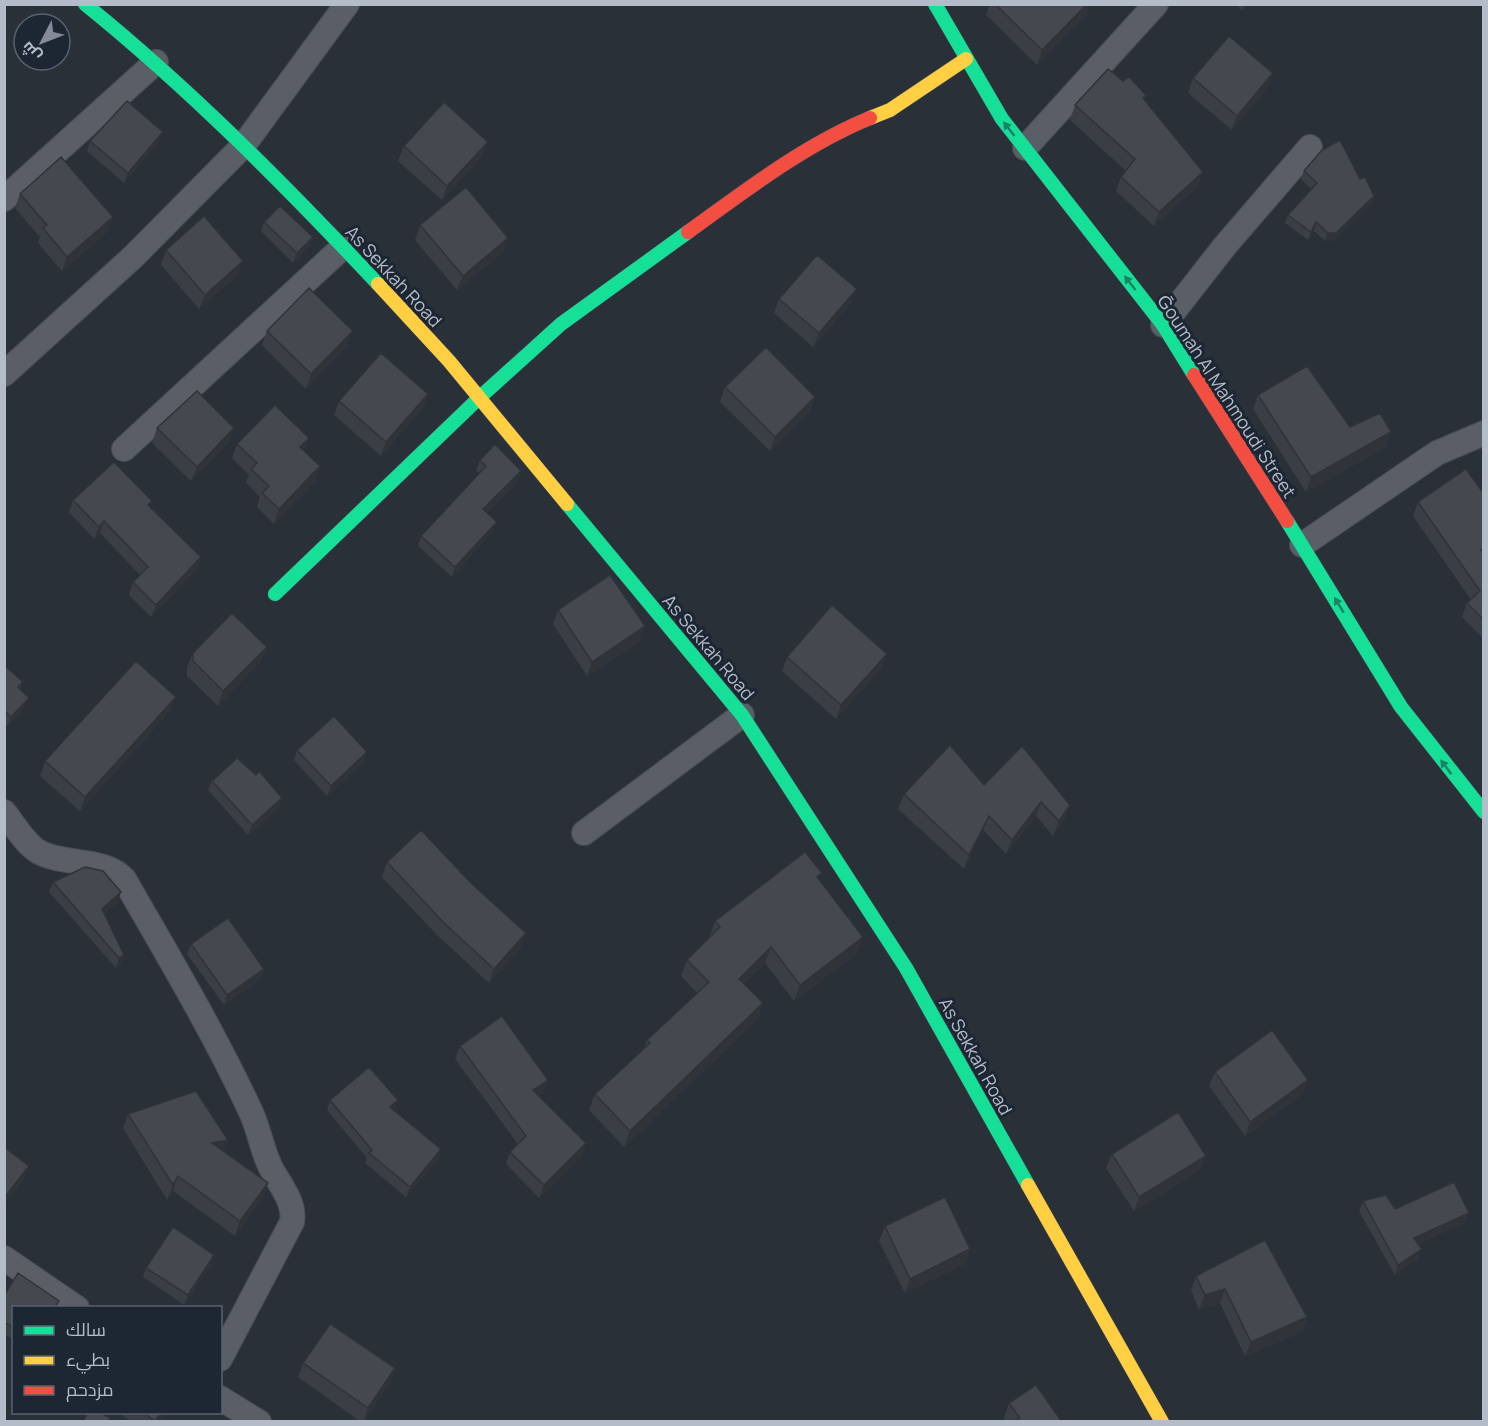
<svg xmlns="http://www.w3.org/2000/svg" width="1488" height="1426" viewBox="0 0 1488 1426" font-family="Manrope,Cairo,sans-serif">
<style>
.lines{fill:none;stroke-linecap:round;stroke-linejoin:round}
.street-casing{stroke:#484c53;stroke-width:26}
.fast-casing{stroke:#484c53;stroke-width:15}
.slow-casing{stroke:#484c53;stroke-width:15}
.jam-casing{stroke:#484c53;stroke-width:15}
.street{stroke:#5a5e66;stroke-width:24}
.fast{stroke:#16e098;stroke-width:14}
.slow{stroke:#ffcf43;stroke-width:14}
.jam{stroke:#f24e42;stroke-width:14}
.wall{fill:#3a3f45}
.shaded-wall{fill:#303338}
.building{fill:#444950;stroke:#303338;stroke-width:1.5}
.oneway{fill:#1a8366}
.labels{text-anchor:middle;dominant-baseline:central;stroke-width:6;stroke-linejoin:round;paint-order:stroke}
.street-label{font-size:18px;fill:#b4bcc9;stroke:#1d2633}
</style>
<rect width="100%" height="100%" fill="#2a3038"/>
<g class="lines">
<defs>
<path id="street" d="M1025,148L1156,4
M4,199L156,62
M1163,325L1224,247L1310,147
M4,374L134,256L243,146L347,4
M124,449L343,247
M1302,545L1437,453L1484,433
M4,812C14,824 25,844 39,852C65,866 103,857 124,879C167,954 212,1029 249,1108C258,1125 261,1146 269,1164C277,1182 296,1201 292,1222L220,1359
M584,833L742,715
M4,1258L77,1308
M220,1398L259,1422"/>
<path id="fast" d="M85,4C190,89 285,185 378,284
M935,4L1002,119L1163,325L1194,375
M567,504L742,715L906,968L1028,1185
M1287,521L1401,707L1484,812
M275,594L479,398L561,324L688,232"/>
<path id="slow" d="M870,118L890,110L966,59
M378,284L449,361L567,504
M1028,1185L1162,1422"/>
<path id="jam" d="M688,232C745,191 804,145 870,118
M1194,375L1287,521"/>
</defs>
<use href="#street" class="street-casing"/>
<use href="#fast" class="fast-casing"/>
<use href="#slow" class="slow-casing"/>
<use href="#jam" class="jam-casing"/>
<use href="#street" class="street"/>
<use href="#fast" class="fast"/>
<use href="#slow" class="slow"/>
<use href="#jam" class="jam"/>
</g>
<path class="wall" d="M990,4H1090L1087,14L1037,65L986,15Z
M1237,4H1249L1242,11Z
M1193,78L1268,87L1232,130L1188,93Z
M1123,81L1146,95L1144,99L1198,186L1154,226L1116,191L1121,177L1126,171L1070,120L1075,105Z
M90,141L159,142L124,183L87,151Z
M488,142L482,156L442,200L398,161L404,146Z
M1304,171L1360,179L1374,196L1371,204L1333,241H1325L1314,231L1308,240L1285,223L1288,215L1311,189L1301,179Z
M20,194L113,217L108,231L62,271L38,243L40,237L15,208Z
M264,222L313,237L309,246L293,263L261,231Z
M420,225L503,252L457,290L415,240Z
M166,250L238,275L199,309L161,265Z
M779,299L851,303L813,347L774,313Z
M267,331L348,345L306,389L262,345Z
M725,387L815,397L810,411L770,451L720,402Z
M428,394L423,408L381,456L334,415L339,401Z
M1258,395L1350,427L1386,447L1306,492L1253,409Z
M157,428H234L229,442L191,481L152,443Z
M237,444L304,451L320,466L315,481L274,524L257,507L260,497L246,483L249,475L232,458Z
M480,460L521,471L518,481L487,512L493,531L452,577L418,546L421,536L479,473L476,470Z
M1484,494V639L1462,617L1467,603L1471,600L1413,516L1418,502Z
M73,500L150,506L201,557L197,569L151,617L129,595L133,582L140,575L100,533L94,539L69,512Z
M558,610L640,641L587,676L553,624Z
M267,647L261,661L218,706L187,676V668L193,653Z
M887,654L881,669L836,719L782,671L787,657Z
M4,665L23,682L20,689L25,707L7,726L4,724Z
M170,711L80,811L40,776L45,761Z
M297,750L364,761L327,796L294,760Z
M212,781L279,807L248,835L208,790Z
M984,785L1070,805L1065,819L1053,836L1036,816L1006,854L983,830L964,869L898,809L904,794Z
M387,862L521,948L489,983L438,936L382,877Z
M819,880L863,937L857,953L794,1001L765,963L744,984L763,1003L758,1019L624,1147L589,1110L595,1094L644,1048L647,1040L697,993L681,976L687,960L709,938L715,921Z
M53,882L118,902L105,913L124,955L120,965L116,968L49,892Z
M191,944L261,979L224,1005L187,954Z
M460,1046L544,1092L539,1096L586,1143L582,1156L539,1198L506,1164L510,1152L518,1144L455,1059Z
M1215,1072L1303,1094L1245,1136L1209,1086Z
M330,1100H398L394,1110L438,1159L406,1197L365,1163L367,1158L327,1110Z
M128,1114L228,1140L224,1151L268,1183L263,1197L235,1236L173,1191L167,1200L123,1128Z
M1112,1154L1206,1156L1200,1170L1134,1211L1106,1168Z
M1363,1201L1395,1209L1465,1223L1418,1244V1259L1395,1275L1359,1211Z
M885,1226L970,1249L965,1264L905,1293L879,1241Z
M214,1255L211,1264L184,1305L143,1277L146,1268Z
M1196,1276L1307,1317L1302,1332L1245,1356L1220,1303L1199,1310L1191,1290Z
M4,1296L59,1301L56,1308H14V1340L4,1334Z
M303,1363L395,1368L390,1383L363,1422H361L298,1377Z
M1009,1403L1062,1422H1007L1004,1418Z
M119,1413H167L160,1422H132Z"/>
<path class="shaded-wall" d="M1087,4H1090L1087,14L1037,65L1042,50Z
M1244,4H1249L1242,11Z
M1273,73L1268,87L1232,130L1237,116Z
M163,132L159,142L124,183L128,173Z
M488,142L482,156L442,200L447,186Z
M1203,172L1198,186L1154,226L1159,212Z
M1374,196L1371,204L1333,241H1325L1328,233Z
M113,217L108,231L62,271L67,257Z
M1316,222L1314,231L1308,240L1311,232Z
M313,237L309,246L293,263L297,253Z
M508,238L503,252L457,290L463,276Z
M243,261L238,275L199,309L205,295Z
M857,289L851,303L813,347L819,333Z
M353,331L348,345L306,389L311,374Z
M428,394L423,408L381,456L386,442Z
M815,397L810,411L770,451L775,437Z
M234,428L229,442L191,481L197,467Z
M1391,432L1386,447L1306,492L1311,477Z
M309,438L304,452L300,447Z
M320,466L315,481L274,524L279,509Z
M521,471L518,481L480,519L483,509Z
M104,521L100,533L94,539L99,527Z
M497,522L493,531L452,577L455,567Z
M201,557L197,569L151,617L156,605Z
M645,626L640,641L587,676L592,662Z
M267,647L261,661L218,706L223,691Z
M887,654L881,669L836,719L841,705Z
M176,697L170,711L80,811L85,797Z
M29,698L25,707L7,726L11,717Z
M367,752L364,761L327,796L331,786Z
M282,798L279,807L248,835L252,825Z
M1041,802L1036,816L1006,854L1012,840Z
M1070,805L1065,819L1053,836L1059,821Z
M989,816L983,830L964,869L969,855Z
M121,892L118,902L99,918L102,909Z
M526,933L521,948L489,983L494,969Z
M863,937L857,953L794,1001L800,985Z
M771,947L765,963L733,995L739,979Z
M124,955L120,965L116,968L119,958Z
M264,969L261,979L224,1005L227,995Z
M763,1003L758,1019L624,1147L630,1131Z
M548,1080L544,1092L529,1103L533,1090Z
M1308,1080L1303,1094L1245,1136L1250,1122Z
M398,1100L395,1110L387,1117L390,1107Z
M228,1140L223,1154L212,1143Z
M586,1143L582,1156L539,1198L544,1185Z
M441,1149L438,1159L406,1197L410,1187Z
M1206,1156L1200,1170L1134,1211L1139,1197Z
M29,1166L25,1178L4,1204V1198Z
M178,1176L173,1191L167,1200L173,1185Z
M268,1183L263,1197L235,1236L240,1221Z
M1469,1213L1465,1223L1411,1247L1414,1238Z
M970,1249L965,1264L905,1293L910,1279Z
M1422,1249L1418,1259L1395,1275L1398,1265Z
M214,1255L211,1264L184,1305L188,1295Z
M1225,1289L1220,1303L1199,1310L1205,1295Z
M1307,1317L1302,1332L1245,1356L1251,1342Z
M395,1368L390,1383L363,1422L368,1408Z
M161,1413H167L160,1422H155Z"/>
<path class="building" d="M995,4H1087L1042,50Z
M1229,36L1273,73L1237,116L1193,78Z
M1108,69L1123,81L1129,77L1146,95L1143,98L1203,172L1159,212L1121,177L1135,159L1075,105Z
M127,101L163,132L128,173L90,141Z
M444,102L488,142L447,186L404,146Z
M1340,140L1360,179L1365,177L1374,196L1336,233H1328L1316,222L1311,232L1288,215L1317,183L1304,171L1322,150Z
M61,157L113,217L67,257L43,228L47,225L20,194Z
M466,187L508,238L463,276L420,225Z
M280,206L313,237L297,253L264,222Z
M204,216L243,261L205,295L166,250Z
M817,255L857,289L819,333L779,299Z
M309,288L353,331L311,374L267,331Z
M766,347L815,397L775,437L725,387Z
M381,353L428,394L386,442L339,401Z
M1307,366L1350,427L1380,413L1391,432L1311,477L1258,395Z
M197,391L234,428L197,467L157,428Z
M275,405L309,438L300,447L320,466L279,509L262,493L269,486L251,469L257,463L237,444Z
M495,444L521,471L483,509L497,522L455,567L421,536L486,466L480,460Z
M114,462L152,501L148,505L201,557L156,605L133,582L148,567L104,521L99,527L73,500Z
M1466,469L1484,494V549L1481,550L1484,552V620L1467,603L1480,591L1418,502Z
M610,575L645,626L592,662L558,610Z
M832,605L887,654L841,705L787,657Z
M232,613L267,647L223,691L193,661V653Z
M136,661L176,697L85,797L45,761Z
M4,665L23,682L18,687L29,698L11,717L4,710Z
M334,716L367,752L331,786L297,750Z
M950,745L984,785L1022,746L1070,805L1059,821L1041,802L1012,840L989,816L969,855L904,794Z
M237,758L256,775L259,771L282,798L252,825L212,781Z
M421,830L471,883L526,933L494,969L443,922L387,862Z
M805,852L822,873L817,877L863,937L800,985L771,947L739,979L763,1003L630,1131L595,1094L650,1043L647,1040L709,982L687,960L720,927L715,921Z
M85,867L103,871L121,892L102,909L124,955L119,958L53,882Z
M228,918L264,969L227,995L191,944Z
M502,1016L548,1080L533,1090L586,1143L544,1185L510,1152L526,1136L460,1046Z
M1272,1030L1308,1080L1250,1122L1215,1072Z
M369,1067L398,1100L390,1107L441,1149L410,1187L369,1153L372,1150L330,1100Z
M196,1091L228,1140L212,1143L268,1183L240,1221L178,1176L173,1185L128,1114Z
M1178,1112L1206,1156L1139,1197L1112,1154Z
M4,1147L29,1166L4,1198Z
M1454,1182L1469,1213L1414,1238L1422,1249L1398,1265L1363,1201L1386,1195L1395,1209Z
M945,1197L970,1249L910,1279L885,1226Z
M173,1227L214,1255L188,1295L146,1268Z
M1265,1240L1307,1317L1251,1342L1225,1289L1205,1295L1196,1276Z
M18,1273L59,1301L54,1308H14V1328L4,1322V1296Z
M330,1324L395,1368L368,1408L303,1363Z
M1036,1385L1062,1422H1014L1020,1418L1009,1403Z
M88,1413H101L110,1418L108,1422H82Z
M144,1413H161L155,1421Z"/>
<defs><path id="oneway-solid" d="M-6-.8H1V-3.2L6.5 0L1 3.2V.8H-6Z" transform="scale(1.5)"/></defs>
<g class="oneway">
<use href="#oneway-solid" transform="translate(1009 129) rotate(-128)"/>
<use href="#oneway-solid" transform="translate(1130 283) rotate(-128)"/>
<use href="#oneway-solid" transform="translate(1339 605) rotate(-121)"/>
<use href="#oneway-solid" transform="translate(1446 767) rotate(-127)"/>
</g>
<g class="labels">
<g class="street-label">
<text transform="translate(394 276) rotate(47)">As Sekkah Road</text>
<text transform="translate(1227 396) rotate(57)">Ḡoumah Al Mahmoudi Street</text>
<text transform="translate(709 647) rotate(50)">As Sekkah Road</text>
<text transform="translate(976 1056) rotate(61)">As Sekkah Road</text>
</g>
</g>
<rect width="1488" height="1426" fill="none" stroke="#b4bcc9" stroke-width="12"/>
<rect x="12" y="1306" width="210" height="108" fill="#1d2633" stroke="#59626f" stroke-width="1.5"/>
<rect x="24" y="1326" width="30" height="9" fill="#16e098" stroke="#59626f" stroke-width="1.5"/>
<text x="66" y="1336" font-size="18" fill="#b4bcc9">سالك</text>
<rect x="24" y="1356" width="30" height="9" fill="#ffcf43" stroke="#59626f" stroke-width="1.5"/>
<text x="66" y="1366" font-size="18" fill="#b4bcc9">بطيء</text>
<rect x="24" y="1386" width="30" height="9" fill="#f24e42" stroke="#59626f" stroke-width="1.5"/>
<text x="66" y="1396" font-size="18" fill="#b4bcc9">مزدحم</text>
<g transform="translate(42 42) rotate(228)"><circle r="28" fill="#1d2633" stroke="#59626f" stroke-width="1.5"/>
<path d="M0-4.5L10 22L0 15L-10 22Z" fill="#848b96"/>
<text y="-9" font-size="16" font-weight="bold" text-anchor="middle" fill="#b4bcc9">ش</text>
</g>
</svg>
